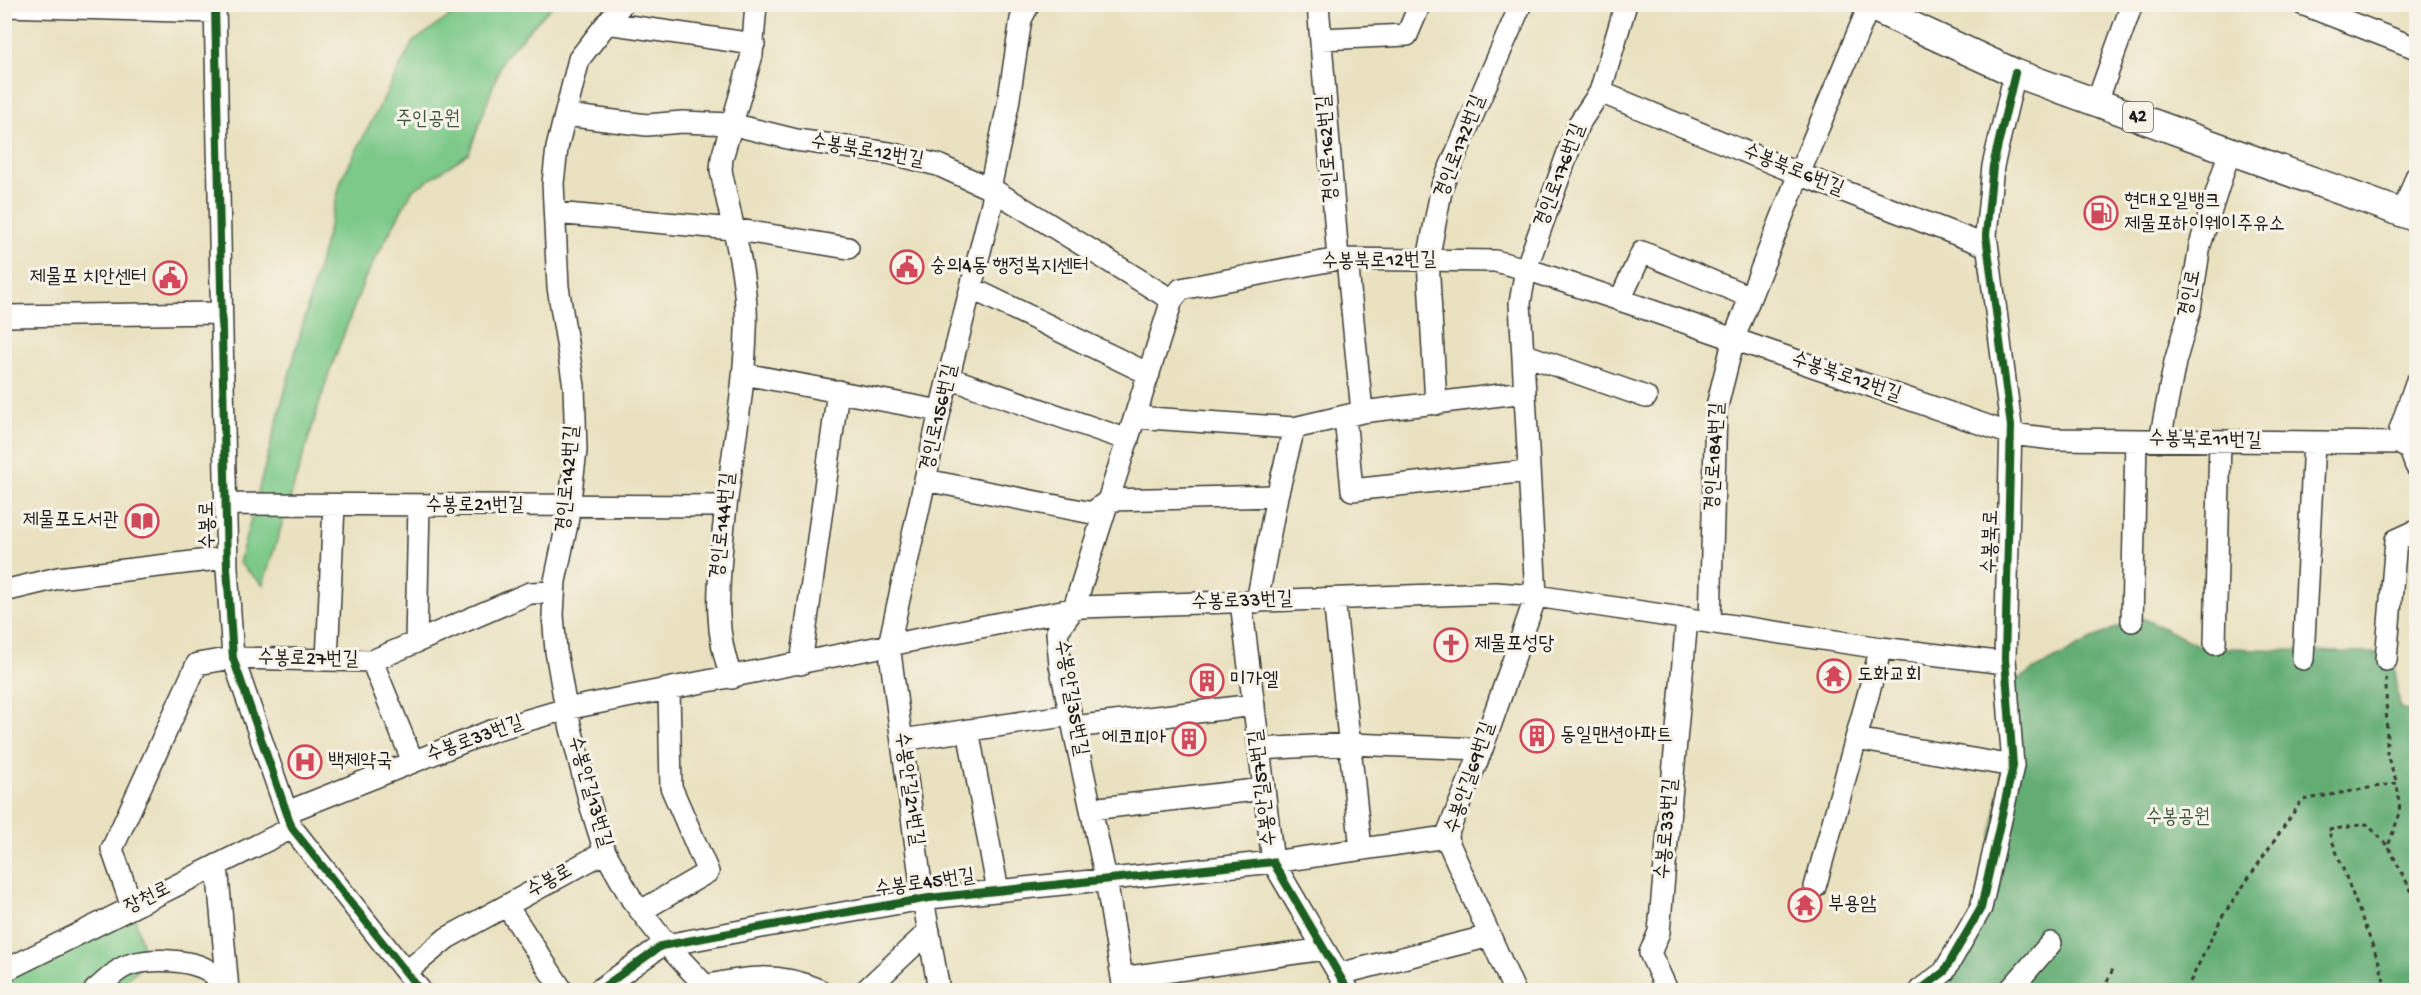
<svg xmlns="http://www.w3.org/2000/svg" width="2421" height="995" viewBox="0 0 2421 995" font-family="'Gochi Hand','Poor Story',sans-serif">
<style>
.green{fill:#7bc988;stroke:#4c7252;stroke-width:1.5}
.forest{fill:#64ad74;stroke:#406448;stroke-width:1.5}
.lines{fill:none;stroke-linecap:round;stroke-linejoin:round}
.minor-casing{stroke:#3b3a34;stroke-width:24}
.major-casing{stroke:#3b3a34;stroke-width:30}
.path{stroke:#3b3a34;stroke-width:3;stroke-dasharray:4.5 4.5;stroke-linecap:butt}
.minor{stroke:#fff;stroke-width:21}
.major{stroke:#fff;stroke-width:27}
.cycleway-casing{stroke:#f7f3e8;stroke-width:11}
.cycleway{stroke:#1b5e20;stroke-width:8}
.labels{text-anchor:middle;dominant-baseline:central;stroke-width:6;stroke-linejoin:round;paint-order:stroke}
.shield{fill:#f7f3e8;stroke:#5e5c59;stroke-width:1.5}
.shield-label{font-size:18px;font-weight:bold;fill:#1c1c1c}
.park-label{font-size:20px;fill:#3d5942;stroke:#f7f3e8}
.street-label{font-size:20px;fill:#1c1c1c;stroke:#f7f3e8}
.poi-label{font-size:20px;fill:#1c1c1c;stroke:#f7f3e8;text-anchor:start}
</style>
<rect width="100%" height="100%" fill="#f7f3e8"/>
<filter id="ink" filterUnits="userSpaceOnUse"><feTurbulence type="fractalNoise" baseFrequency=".0167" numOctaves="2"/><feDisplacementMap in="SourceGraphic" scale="12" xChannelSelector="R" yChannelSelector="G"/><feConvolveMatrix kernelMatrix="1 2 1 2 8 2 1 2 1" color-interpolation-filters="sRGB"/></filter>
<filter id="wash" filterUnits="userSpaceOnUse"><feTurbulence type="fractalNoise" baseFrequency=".008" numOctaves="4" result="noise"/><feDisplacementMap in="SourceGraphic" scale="24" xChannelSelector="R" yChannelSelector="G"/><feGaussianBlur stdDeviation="1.35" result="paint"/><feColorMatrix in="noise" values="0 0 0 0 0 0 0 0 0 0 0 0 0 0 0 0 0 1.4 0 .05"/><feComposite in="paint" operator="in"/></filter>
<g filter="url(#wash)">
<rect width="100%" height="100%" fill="#e9e1bf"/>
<path class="green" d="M466,5H553L503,58L469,153L412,191L365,278L328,376L263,585L239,563L342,178L413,42Z
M132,907L147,963L111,990H5V971Z"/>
<path class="forest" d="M2140,617L2202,647L2393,654L2400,708L2416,714V990H1920L1981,908L2016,680L2100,635Z"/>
</g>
<g filter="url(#ink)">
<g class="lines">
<defs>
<path id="minor" d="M215,4L227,568L233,658L292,828L420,990
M622,4L579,59L557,148L553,183L558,287L574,386L576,451L567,524L555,581L553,615L556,651L566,709L591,807L605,852L632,900L667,945L709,990
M1318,4L1338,259
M2302,4L2416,48
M4,6L215,12
M607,23L754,44
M1321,39L1407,35L1420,4
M1600,92L1799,174L1987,246
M2097,102L2132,4
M565,115L647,125L682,122L731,124L796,140L889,153L938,165L995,191L1172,300
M990,188L1008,105L1021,19L1029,4
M555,213L733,229L848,248
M2403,213L2416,177
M1347,259L1362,412
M971,288L1149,374
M1620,300L1642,252L1750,297
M6,316L221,313
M1523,354L1646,397
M744,374L940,411
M949,378L1128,440
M1436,404L1428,260L1442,186L1521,4
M1345,416L1352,490L1528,471
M1135,417L1294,428L1362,412L1525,392
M2160,440L2175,362L2190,310L2200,245L2230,150
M2399,443L2400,430L2416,383
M2399,443L2410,450L2416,466
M925,480L1092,513L1109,500L1277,496
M225,504L725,506
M4,591L58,578L226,558
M1334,599L1361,849
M1241,602L1273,862L1348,990
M1257,602L1277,496L1294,428
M2132,621L2136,440
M1710,622L1716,410L1734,338L1799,174L1869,6
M416,642L419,505
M2215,644L2220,441
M2303,659L2314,442
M327,660L334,505
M2386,660L2396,540L2416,531
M372,661L413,762
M801,664L838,391
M732,678C714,634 718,590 722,544C728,473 744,403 746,331C749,277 731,224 721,170L722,158L752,55L756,4
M1074,727L1254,705
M968,730L998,891
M1856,739L2013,766
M902,740L1071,715
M1259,749L1350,744L1482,749
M1091,809L1264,789
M287,812L491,731L566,709L1082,607L1496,593L1536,596L1881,648L2005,663
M217,865L228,990
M1815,887L1881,648
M507,906L562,990
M132,907L112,849L197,664L233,658L372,661L530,593L554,592
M641,911L708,872L671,787L669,690
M4,971L292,828
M406,972L447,938L605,852
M1339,974L1490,936
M1122,978L1324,949
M704,986C746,977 779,972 819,990
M95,990C104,983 114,972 124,967C144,957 198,958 214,975C218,979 222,986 225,990
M599,990L661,946L767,926L929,898L1273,862L1446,837
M866,990L929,931
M939,990L923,899L889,645L940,411L995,191
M1124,990L1106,879L1060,665L1057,632L1074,608L1172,300L1181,289L1338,259L1495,261L1526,269L1620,300L2011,434L2053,439L2399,443
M1514,990L1446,837L1482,749L1536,596L1520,303L1526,269L1578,125L1600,92L1626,4
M1667,990L1650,953L1659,932L1687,618
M1920,990L1944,972L1981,908L2013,766L2005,659L2011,426L1986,235L1993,166L2015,73
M2010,990L2051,943"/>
<path id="major" d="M1865,4L2015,73L2416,218"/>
</defs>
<use href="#minor" class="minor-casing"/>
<use href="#major" class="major-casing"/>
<path class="path" d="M2386,678L2387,755L2397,783
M2103,990L2113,969
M2186,990L2222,917L2302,800L2397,783L2400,813L2388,846L2416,900
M2386,990L2380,965L2328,830L2367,824L2388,846"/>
<use href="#minor" class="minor"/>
<use href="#major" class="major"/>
<defs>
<path id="cycleway" d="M215,4L227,568L233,658L292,828L420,990
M599,990L661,946L767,926L929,898L1273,862L1348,990
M1920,990L1944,972L1981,908L2013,766L2005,659L2011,426L1986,235L1993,166L2015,73"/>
</defs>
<use href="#cycleway" class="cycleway-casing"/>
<use href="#cycleway" class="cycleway"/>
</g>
</g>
<defs>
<symbol id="fuel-ring" viewBox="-11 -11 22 22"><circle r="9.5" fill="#f7f3e8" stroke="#d1495b" stroke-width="1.5"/><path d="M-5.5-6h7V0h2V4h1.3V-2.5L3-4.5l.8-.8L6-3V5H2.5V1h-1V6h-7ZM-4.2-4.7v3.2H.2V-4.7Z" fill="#d1495b"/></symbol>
<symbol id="civic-ring" viewBox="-11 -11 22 22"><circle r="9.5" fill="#f7f3e8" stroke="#d1495b" stroke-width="1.5"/><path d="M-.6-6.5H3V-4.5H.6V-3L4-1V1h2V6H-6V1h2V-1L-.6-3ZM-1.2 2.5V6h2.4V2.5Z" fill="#d1495b"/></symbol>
<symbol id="library-ring" viewBox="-11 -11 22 22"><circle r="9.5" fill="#f7f3e8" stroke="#d1495b" stroke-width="1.5"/><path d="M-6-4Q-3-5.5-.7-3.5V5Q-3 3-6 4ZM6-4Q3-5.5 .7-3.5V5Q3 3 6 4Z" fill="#d1495b"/></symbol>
<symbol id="church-ring" viewBox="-11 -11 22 22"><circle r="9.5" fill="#f7f3e8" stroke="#d1495b" stroke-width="1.5"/><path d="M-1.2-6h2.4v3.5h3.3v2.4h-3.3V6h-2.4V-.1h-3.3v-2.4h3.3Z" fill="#d1495b"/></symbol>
<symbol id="temple-ring" viewBox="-11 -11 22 22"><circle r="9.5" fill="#f7f3e8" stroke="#d1495b" stroke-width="1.5"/><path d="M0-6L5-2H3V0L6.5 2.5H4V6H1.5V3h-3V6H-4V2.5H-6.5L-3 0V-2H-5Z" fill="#d1495b"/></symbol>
<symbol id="building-ring" viewBox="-11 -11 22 22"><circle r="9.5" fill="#f7f3e8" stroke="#d1495b" stroke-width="1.5"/><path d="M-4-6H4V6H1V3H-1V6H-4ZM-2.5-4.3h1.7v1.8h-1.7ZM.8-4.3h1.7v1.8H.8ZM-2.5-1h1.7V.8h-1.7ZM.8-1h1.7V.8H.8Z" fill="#d1495b"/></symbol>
<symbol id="hospital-ring" viewBox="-11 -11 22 22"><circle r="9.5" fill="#f7f3e8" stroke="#d1495b" stroke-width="1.5"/><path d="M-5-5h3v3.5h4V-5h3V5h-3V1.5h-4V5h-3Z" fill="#d1495b"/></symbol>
</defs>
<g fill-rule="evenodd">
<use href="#fuel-ring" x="2082" y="194" width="38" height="38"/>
<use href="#civic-ring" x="888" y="248" width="38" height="38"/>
<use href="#civic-ring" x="151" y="259" width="38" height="38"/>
<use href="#library-ring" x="123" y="502" width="38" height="38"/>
<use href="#church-ring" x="1432" y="626" width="38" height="38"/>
<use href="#temple-ring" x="1815" y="657" width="38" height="38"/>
<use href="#building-ring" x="1188" y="662" width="38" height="38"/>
<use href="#building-ring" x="1518" y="717" width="38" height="38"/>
<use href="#building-ring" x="1170" y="720" width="38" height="38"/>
<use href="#hospital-ring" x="286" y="743" width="38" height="38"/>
<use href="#temple-ring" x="1786" y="886" width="38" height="38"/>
</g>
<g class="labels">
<rect class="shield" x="2123" y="102" width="30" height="30" rx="4.5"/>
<g class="shield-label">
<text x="2138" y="117">42</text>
</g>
<g class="park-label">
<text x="428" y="120">주인공원</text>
<text x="2178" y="818">수봉공원</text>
</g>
<g class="street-label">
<text transform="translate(1461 147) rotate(-69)">경인로172번길</text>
<text transform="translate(1329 149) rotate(-94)">경인로162번길</text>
<text transform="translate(867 152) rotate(10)">수봉북로12번길</text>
<text transform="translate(1793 171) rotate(22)">수봉북로6번길</text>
<text transform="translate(1561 176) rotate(-69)">경인로176번길</text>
<text transform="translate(1379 262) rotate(-1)">수봉북로12번길</text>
<text transform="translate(2191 294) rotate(-79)">경인로</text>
<text transform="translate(1846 378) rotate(19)">수봉북로12번길</text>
<text transform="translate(940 418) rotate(-77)">경인로156번길</text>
<text transform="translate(2205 441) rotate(1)">수봉북로11번길</text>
<text transform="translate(1716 457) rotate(-87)">경인로184번길</text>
<text transform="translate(569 479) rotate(-85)">경인로142번길</text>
<text x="475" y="506">수봉로21번길</text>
<text transform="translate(209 525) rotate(-91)">수봉로</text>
<text transform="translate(724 526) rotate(-84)">경인로144번길</text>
<text transform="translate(1992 542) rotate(-88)">수봉북로</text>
<text transform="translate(1242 602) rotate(-2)">수봉로33번길</text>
<text transform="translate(308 660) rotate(1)">수봉로27번길</text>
<text transform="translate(1070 698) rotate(80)">수봉안길35번길</text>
<text transform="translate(475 740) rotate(-20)">수봉로33번길</text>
<text transform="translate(1471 778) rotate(-71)">수봉안길69번길</text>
<text transform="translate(1264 788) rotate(-97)">수봉안길57번길</text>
<text transform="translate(908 789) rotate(82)">수봉안길21번길</text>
<text transform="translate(589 792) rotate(74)">수봉안길13번길</text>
<text transform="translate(1668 829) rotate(-85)">수봉로33번길</text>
<text transform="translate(550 882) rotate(-29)">수봉로</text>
<text transform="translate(925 884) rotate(-8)">수봉로45번길</text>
<text transform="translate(148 899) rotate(-26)">장천로</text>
</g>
<g class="poi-label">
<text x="2124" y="202">현대오일뱅크<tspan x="2124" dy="23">제물포하이웨이주유소</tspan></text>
<text x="930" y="267">숭의4동 행정복지센터</text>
<text x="147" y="278" text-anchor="end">제물포 치안센터</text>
<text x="119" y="521" text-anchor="end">제물포도서관</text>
<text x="1474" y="645">제물포성당</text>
<text x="1857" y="676">도화교회</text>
<text x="1230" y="681">미가엘</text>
<text x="1560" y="736">동일맨션아파트</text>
<text x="1166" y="739" text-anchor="end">에코피아</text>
<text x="328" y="762">백제약국</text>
<text x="1828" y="905">부용암</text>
</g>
</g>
<rect width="2421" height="995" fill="none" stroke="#f7f3e8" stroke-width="24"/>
</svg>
